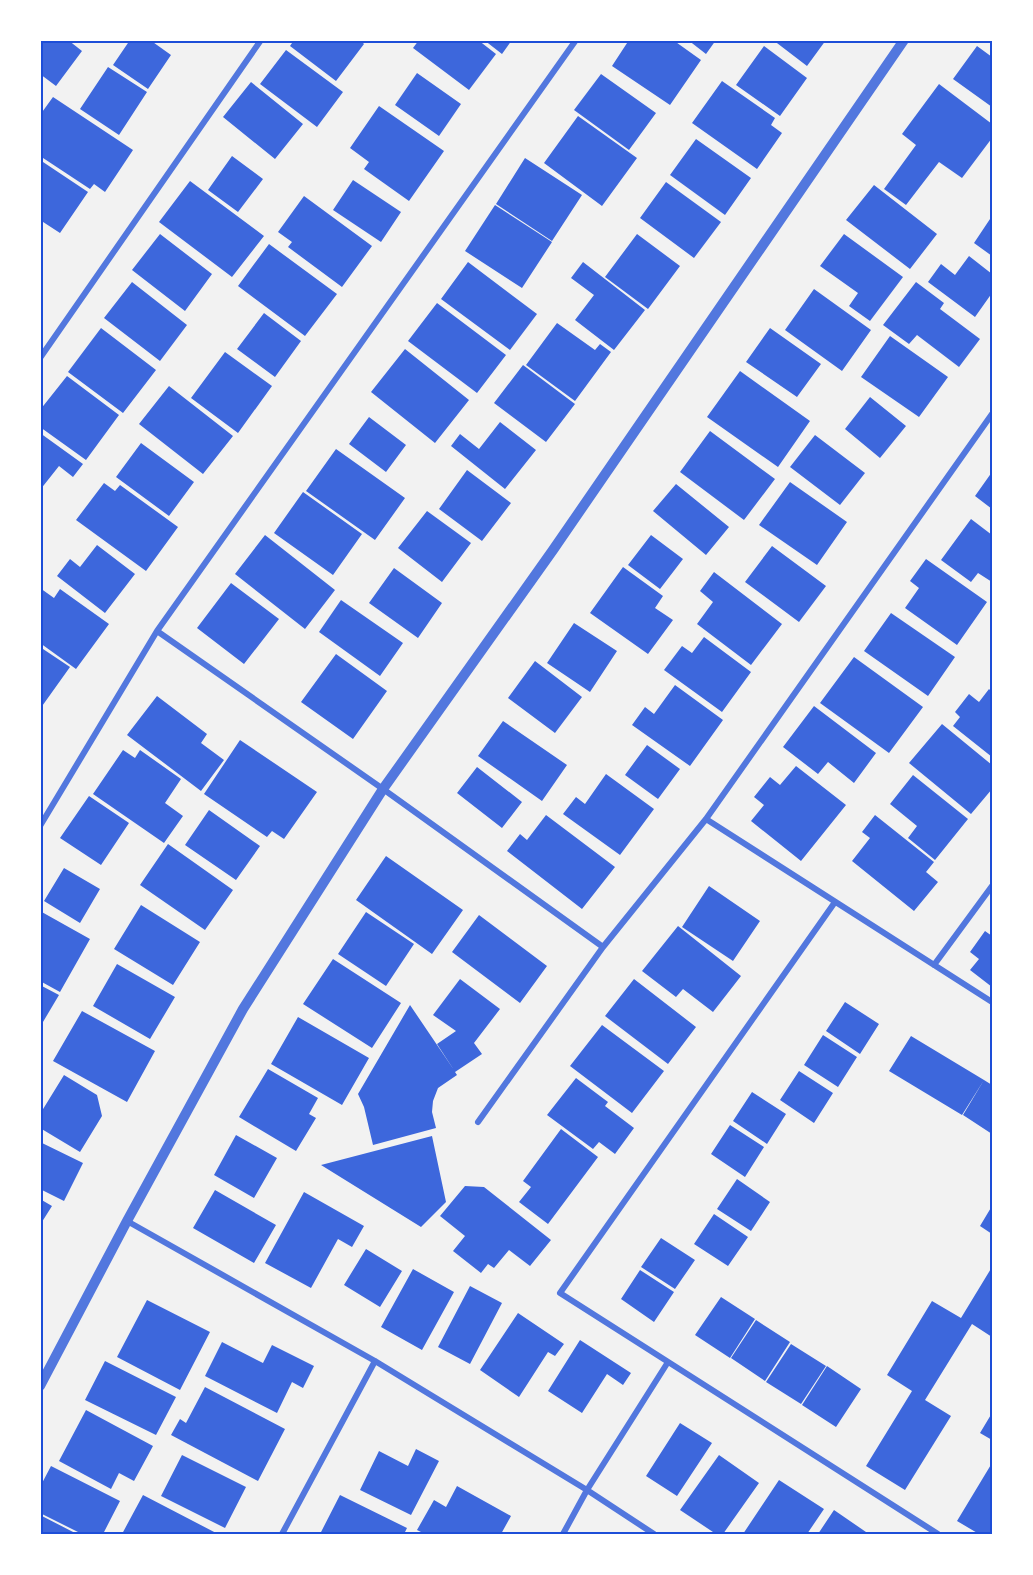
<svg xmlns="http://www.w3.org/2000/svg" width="1033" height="1575" viewBox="0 0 1033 1575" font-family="Ubuntu,sans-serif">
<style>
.building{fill:#3d67dc}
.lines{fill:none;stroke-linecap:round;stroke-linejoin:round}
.minor{stroke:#5277de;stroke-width:6}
.tertiary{stroke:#5277de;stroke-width:10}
.neatline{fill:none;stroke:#1d4ed8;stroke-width:2}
</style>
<rect width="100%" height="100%" fill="#f2f2f2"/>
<path class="building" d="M40,40H68L82,51L56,86L40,74Z
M130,40H150L171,55L148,89L113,65Z
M294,40H360L364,44L336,81L290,46Z
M419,40H478L496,54L469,90L413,48Z
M484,40H512L502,54Z
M629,40H673L701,60L670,105L612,66Z
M688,40H716L706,54Z
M773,40H826L807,66Z
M764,46L807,78L780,116L736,85Z
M977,46L992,57V107L953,79Z
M286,50L343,92L317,127L260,84Z
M108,67L147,92L119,135L80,109Z
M417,73L461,104L439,136L395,105Z
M601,74L656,113L629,150L574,110Z
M722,81L775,118L771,125L782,133L757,169L692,123Z
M251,82L303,124L275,159L223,117Z
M939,84L992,124V138L962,178L939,162L906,205L884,189L916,145L902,134Z
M53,97L133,150L105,192L94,184L90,189L40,156V115Z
M379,106L444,151L409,201L364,169L369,162L350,148Z
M578,116L637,158L602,206L544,163Z
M696,139L751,178L725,215L670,175Z
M232,156L263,179L238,212L208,190Z
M525,158L582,195L552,241L496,204Z
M40,160L88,192L60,233L40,220Z
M353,180L401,212L381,242L333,210Z
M190,181L264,236L232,277L159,222Z
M666,182L721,222L694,258L640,218Z
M874,185L937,234L910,269L846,220Z
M304,196L372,246L342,287L288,247L292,242L278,232Z
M495,205L552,242L522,288L465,251Z
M992,216V256L974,243Z
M160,234L212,274L185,311L132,270Z
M637,234L680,266L648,309L605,277Z
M844,234L903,277L870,321L849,306L858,293L820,266Z
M269,244L337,294L305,336L238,286Z
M969,256L992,274V293L975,317L928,282L941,264L955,275Z
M468,262L537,314L510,350L441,299Z
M583,262L645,310L614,350L575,320L594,295L571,278Z
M132,282L187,325L160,361L104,318Z
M916,282L944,303L940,309L980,339L959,367L917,335L909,344L883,325Z
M814,289L871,330L842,371L785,330Z
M437,303L506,355L477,393L408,341Z
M264,313L301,341L275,377L237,349Z
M557,323L595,350L600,344L611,352L575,401L526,365Z
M101,328L156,370L123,413L68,372Z
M770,328L821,364L797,397L746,362Z
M890,336L948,377L919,417L861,377Z
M405,349L469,400L435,443L371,392Z
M225,352L272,386L238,433L191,398Z
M523,365L575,404L546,442L494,403Z
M740,371L810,421L778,467L707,417Z
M67,376L119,415L86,460L40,427V410Z
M169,386L233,436L203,474L139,424Z
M870,397L906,426L880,458L845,429Z
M369,417L406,445L386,472L349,444Z
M500,422L536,450L505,489L451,446L460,434L479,449Z
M710,431L775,479L744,520L680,472Z
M40,433L83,464L73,477L59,466L40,490Z
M815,435L865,473L840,505L790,467Z
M141,443L194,482L169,516L116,477Z
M336,449L405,498L375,540L306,491Z
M467,470L511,503L482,541L439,509Z
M992,472V509L975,496Z
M790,482L847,522L817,565L759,525Z
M104,483L115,491L120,485L178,527L146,571L76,520Z
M676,484L729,527L706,555L653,511Z
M303,492L362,534L333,575L274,533Z
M427,511L471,543L442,582L398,548Z
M971,519L992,535V582L978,573L971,582L941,560Z
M265,535L335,590L305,629L235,574Z
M651,535L683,559L660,589L628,565Z
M97,545L135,574L105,613L57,576L70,559L80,567Z
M772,546L826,586L799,622L745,582Z
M926,559L987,602L957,645L905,608L919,588L910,581Z
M623,567L663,596L655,608L673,620L648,654L590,613Z
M394,568L442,603L418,638L369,603Z
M714,572L782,624L751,665L697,624L713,602L700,591Z
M231,583L279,619L244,664L197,628Z
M40,588L54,598L60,589L109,624L76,669L40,643Z
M341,600L403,643L380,676L319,632Z
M891,613L955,657L928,696L864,651Z
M574,623L617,651L590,692L547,663Z
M704,637L751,672L722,712L664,670L682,646L692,653Z
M40,647L70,667L40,709Z
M336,654L387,691L353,739L301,702Z
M854,657L923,707L889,753L820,703Z
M535,661L582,697L555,733L508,698Z
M675,685L723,720L690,766L632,725L645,707L654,714Z
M989,689L992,692V757L953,726L960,717L955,712L969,694L979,702Z
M157,696L207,734L201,743L224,760L201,791L127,735Z
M814,706L876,753L854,783L828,762L818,774L783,747Z
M503,721L567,765L542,801L478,756Z
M942,724L992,765V789L971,814L909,763Z
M240,740L317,792L284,839L272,831L267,837L204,794Z
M647,745L680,769L658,799L625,775Z
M123,750L135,758L140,750L181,779L165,803L183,816L164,843L93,794Z
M796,766L846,805L801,861L751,821L764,805L754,797L770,777L780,785Z
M477,767L522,802L502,828L457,793Z
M606,774L654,809L620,855L563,814L576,797L585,804Z
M913,775L968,819L935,860L908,838L917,826L890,804Z
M89,796L129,823L101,865L60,838Z
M209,810L260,846L236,880L185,845Z
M546,815L615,867L582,909L507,851L520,834L527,840Z
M875,815L934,862L926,872L938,882L914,911L852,861L870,838L862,832Z
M168,844L233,890L205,930L140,885Z
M386,856L463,910L432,954L356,900Z
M64,868L100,889L80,923L44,901Z
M709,886L760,921L733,961L682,927Z
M141,905L200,942L173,985L114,949Z
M40,911L90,939L60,992L40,981Z
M366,912L414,944L386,986L338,954Z
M479,915L547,966L520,1003L452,952Z
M678,926L741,976L713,1012L683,989L676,997L642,971Z
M985,931L992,936V987L970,970L979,959L970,952Z
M333,959L401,1003L372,1048L303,1004Z
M117,964L175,997L150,1039L93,1006Z
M460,979L500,1009L474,1043L482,1054L455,1072L457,1075L438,1088L433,1101L432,1112L436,1128L373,1145L364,1107L358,1094L410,1005L454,1070L437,1044L456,1031L433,1015Z
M634,979L696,1027L668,1064L605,1016Z
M40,985L59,995L40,1027Z
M845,1002L879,1024L860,1054L826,1031Z
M82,1011L155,1051L127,1102L53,1061Z
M298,1017L369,1058L342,1105L271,1064Z
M602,1025L664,1071L632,1113L570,1066Z
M823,1035L857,1057L838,1087L804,1065Z
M911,1036L984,1080L962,1115L889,1071Z
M268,1069L318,1098L309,1114L316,1118L296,1151L239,1117Z
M799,1071L833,1093L814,1123L780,1100Z
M64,1075L97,1095L102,1116L80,1152L40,1128V1114Z
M576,1078L608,1102L605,1106L634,1128L615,1154L599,1142L593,1149L547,1115Z
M984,1080L992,1085V1134L963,1115Z
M752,1092L786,1114L767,1144L733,1121Z
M730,1125L764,1147L745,1177L711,1154Z
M561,1129L598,1157L548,1224L519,1202L531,1187L523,1181Z
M236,1135L277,1158L254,1198L214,1175Z
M432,1136L446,1202L421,1227L321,1165Z
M40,1142L83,1163L64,1201L40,1189Z
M737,1179L770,1202L751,1231L717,1209Z
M465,1186L484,1187L551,1240L530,1266L509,1250L494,1268L488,1264L481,1273L453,1251L465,1236L440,1216Z
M215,1190L276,1225L254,1263L193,1228Z
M304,1192L364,1226L352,1247L338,1239L311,1288L265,1263Z
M40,1199L52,1206L40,1225Z
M992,1206V1234L980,1226Z
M714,1214L748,1237L728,1266L694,1244Z
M661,1238L695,1260L675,1289L641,1267Z
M366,1249L402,1271L380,1307L344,1285Z
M992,1267V1337L972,1324L925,1400L951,1416L905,1490L866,1466L912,1391L887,1375L932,1301L961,1318Z
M413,1269L454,1292L422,1350L381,1327Z
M640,1270L674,1292L654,1322L621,1299Z
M470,1286L502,1303L470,1364L438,1347Z
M721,1297L755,1319L730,1358L695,1335Z
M147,1300L210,1332L180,1390L117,1357Z
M518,1313L564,1344L555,1356L548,1352L519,1397L480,1370Z
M756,1320L790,1342L765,1381L731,1358Z
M580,1340L631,1373L623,1385L607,1374L582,1413L548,1391Z
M222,1342L263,1363L272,1345L314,1366L303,1388L292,1382L277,1413L205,1376Z
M791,1344L826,1366L801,1404L766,1382Z
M105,1361L176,1397L156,1435L85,1400Z
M827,1366L861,1389L836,1427L802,1405Z
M205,1387L285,1429L258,1481L171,1435L180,1419L186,1423Z
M86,1410L153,1446L134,1481L119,1473L111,1489L59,1461Z
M992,1413V1440L980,1433Z
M680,1423L712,1443L677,1496L646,1476Z
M416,1449L439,1461L411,1515L360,1490L379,1451L408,1466Z
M182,1455L246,1487L225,1528L161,1496Z
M719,1455L759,1483L723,1534H716L680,1510Z
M992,1463V1534H979L957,1521Z
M51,1466L120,1501L103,1534H82L40,1513V1487Z
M779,1480L824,1509L807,1534H743Z
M457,1486L511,1516L501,1534H425L417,1530L434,1500L446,1507Z
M143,1495L218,1534H122Z
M340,1495L407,1528L404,1534H320Z
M834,1510L866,1532L864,1534H818Z
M40,1515L77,1534H40Z"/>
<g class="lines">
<path class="minor" d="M40,358L261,40
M157,631L383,789L603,947
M706,819L992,1002
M40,826L157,631L576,40
M835,902L560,1293L938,1534
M934,965L992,886
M478,1122L603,947L706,819L992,414
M127,1221L375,1361L587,1490L654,1534
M282,1534L375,1361
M563,1534L587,1490L668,1362"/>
<path class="tertiary" d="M40,1386L127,1221L243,1009L383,789L553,550L904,40"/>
</g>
<rect width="1033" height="1575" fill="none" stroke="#ffffff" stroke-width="84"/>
<rect x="42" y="42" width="949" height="1491" class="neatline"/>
</svg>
